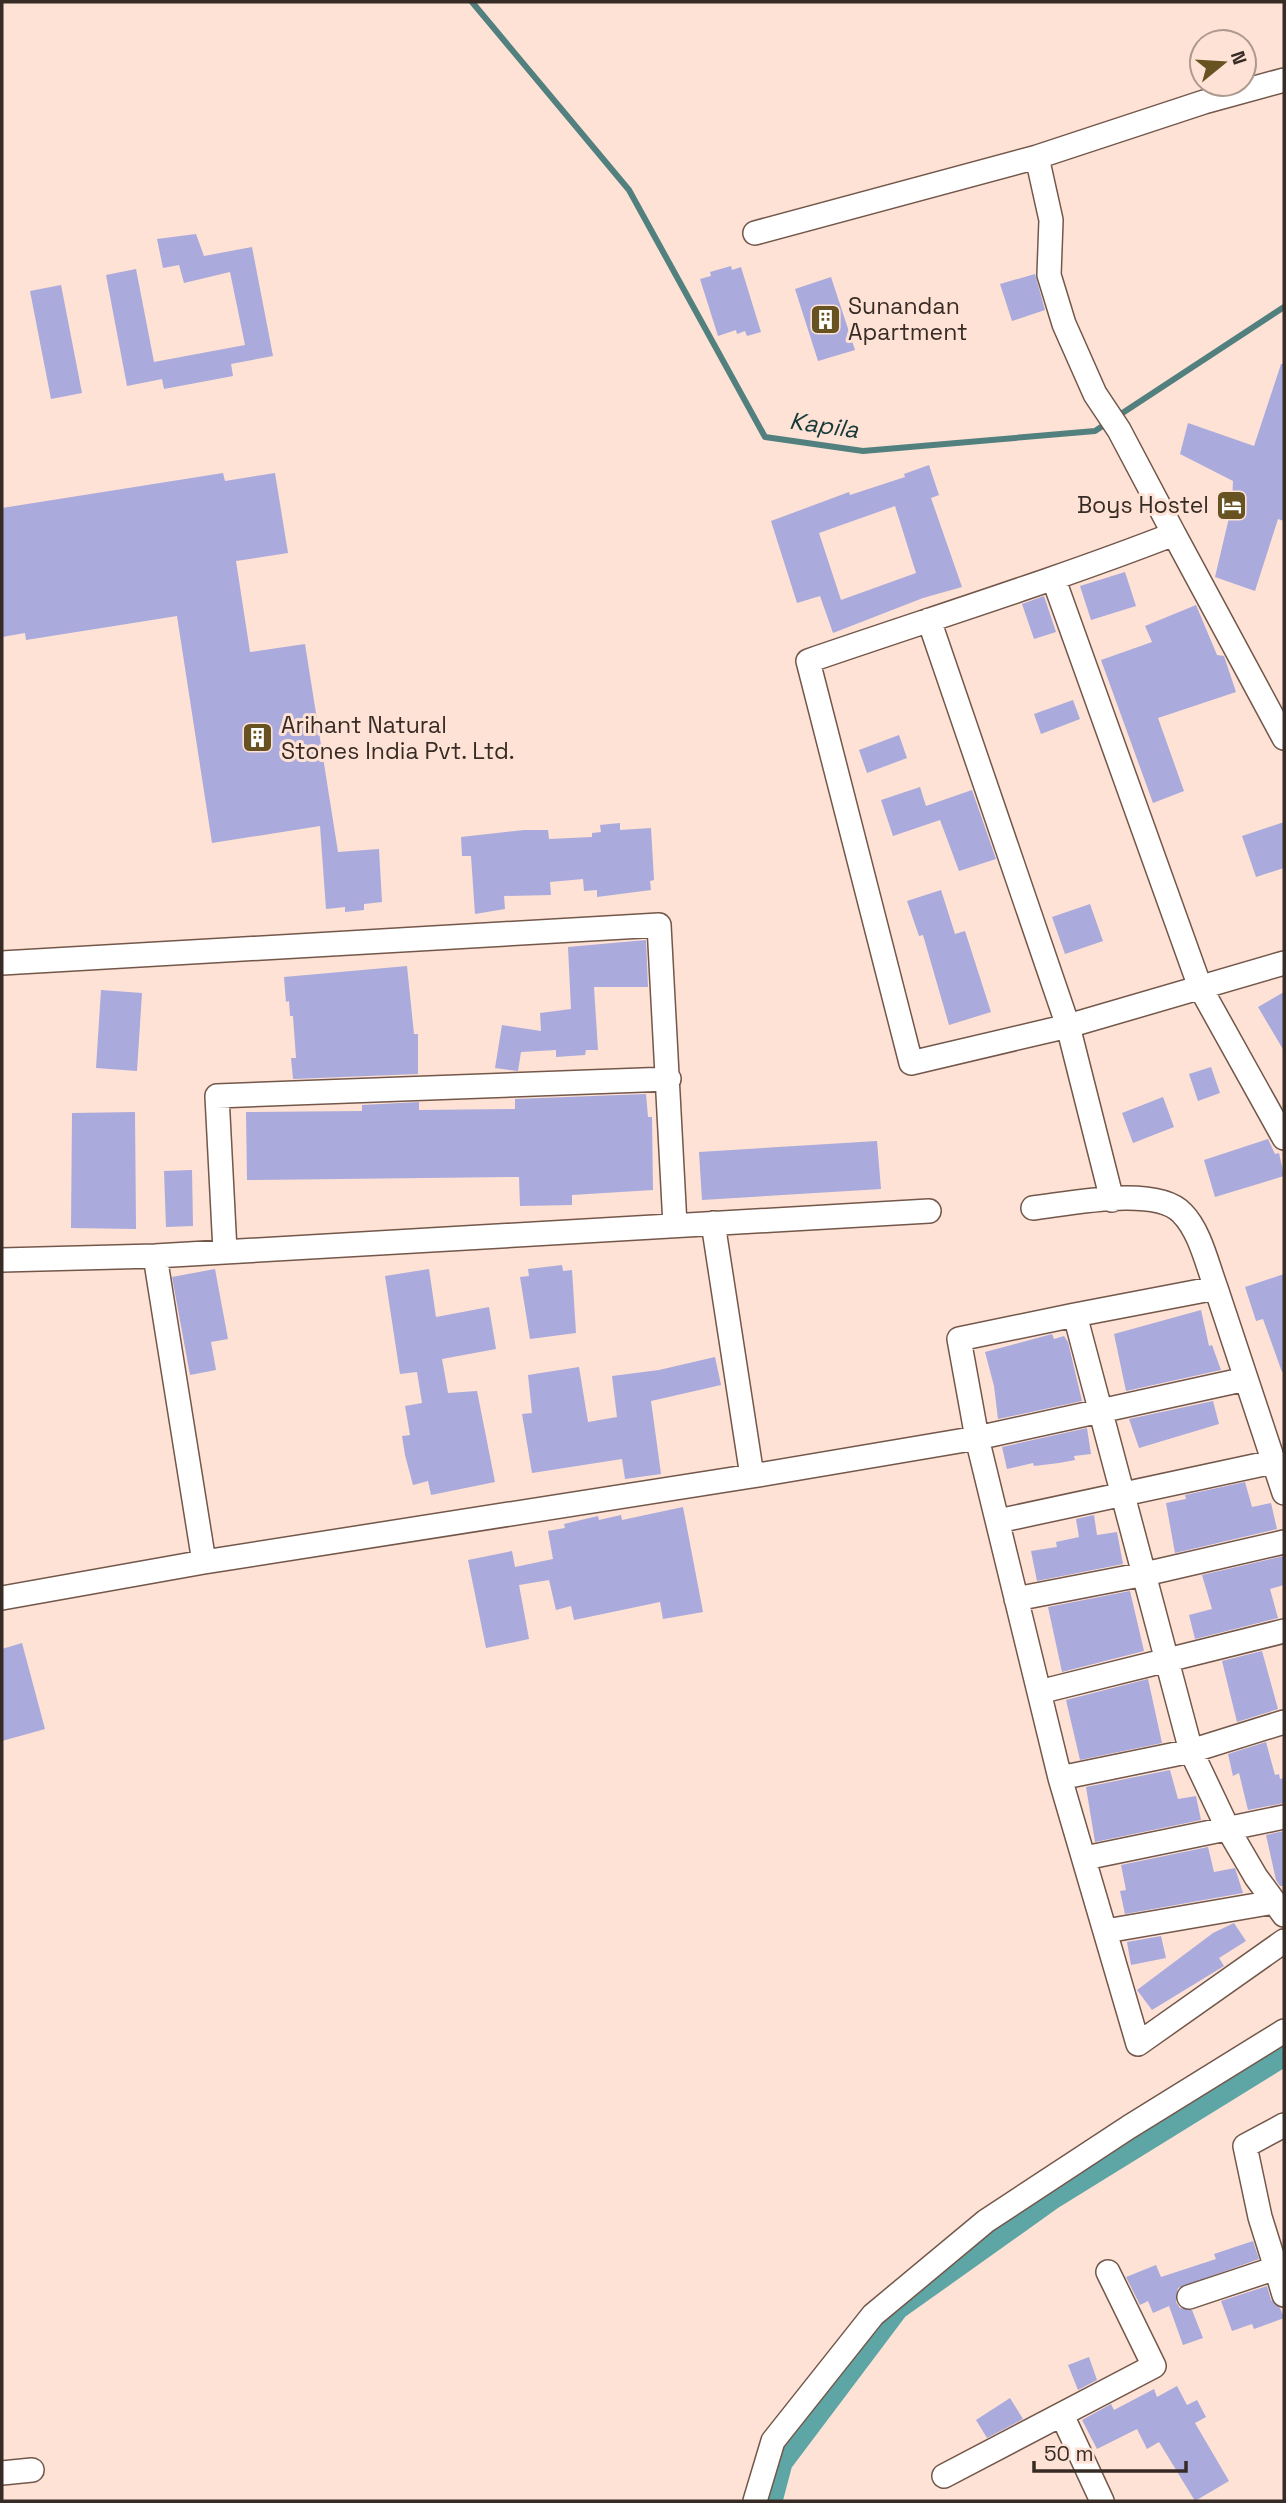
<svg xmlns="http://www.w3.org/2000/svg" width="1286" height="2503" viewBox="0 0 1286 2503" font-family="'Space Grotesk',sans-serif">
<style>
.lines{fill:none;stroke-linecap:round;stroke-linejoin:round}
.stream{stroke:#52807f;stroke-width:6}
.canal{stroke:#5ea5a5;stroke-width:21}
.building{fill:#aaaadc;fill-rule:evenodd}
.minor-casing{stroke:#73574a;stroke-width:26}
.minor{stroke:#fff;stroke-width:23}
.labels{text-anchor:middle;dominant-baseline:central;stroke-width:6;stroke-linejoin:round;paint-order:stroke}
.poi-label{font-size:23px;fill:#372b25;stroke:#fde2d5;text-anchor:start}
.water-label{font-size:24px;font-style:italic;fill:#153838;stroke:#fde2d5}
</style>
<rect width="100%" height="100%" fill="#fde2d5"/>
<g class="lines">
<path class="stream" d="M472,2L629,190L765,437L863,451L1095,431L1284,307"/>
<path class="canal" d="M772,2501L782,2463L898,2309L1054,2198L1284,2056"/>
</g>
<path class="building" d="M196,234L204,256L252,247L273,356L231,364L233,376L164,389L162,379L127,386L106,275L136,269L154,362L245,345L230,272L184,283L179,265L163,268L157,239Z
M731,266L732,270L741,267L761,332L747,336L745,331L737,334L736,330L718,336L700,279L711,276L710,272Z
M1035,274L1045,310L1012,321L1000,284Z
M831,277L855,350L818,361L795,289Z
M61,285L82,393L51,399L30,291Z
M1281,364H1284V521L1278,519L1255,591L1215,577L1232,505L1233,481L1180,454L1188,423L1254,446Z
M929,465L939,495L931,498L962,587L923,598L833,633L820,596L797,603L771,521L849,492L850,495L905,477L904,474ZM895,506L916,573L841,600L819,533Z
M223,473L225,481L275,473L288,553L236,561L250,652L305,644L338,852L379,849L382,902L364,904V910L345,912V907L326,909L320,826L212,843L177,616L26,640L25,633L2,637V508Z
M1125,572L1136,606L1091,620L1080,586Z
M1044,596L1056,632L1034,639L1022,604Z
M1196,605L1217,655L1224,656L1236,692L1158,718L1184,791L1153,803L1101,660L1152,642L1145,626Z
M1073,700L1080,719L1041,734L1034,714Z
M899,735L907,758L867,773L859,750Z
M920,787L926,806L972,790L996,859L959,871L940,820L893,836L881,800Z
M1284,822V868L1256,877L1242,836Z
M620,823V830L651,828L654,880L650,881L651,890L597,897V890L584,891L583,879L550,882L551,895L504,896L505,909L475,914L471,856H462L461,837L524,830H548L549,839L592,837V833L601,832L600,825Z
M941,890L955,934L965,931L991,1012L949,1025L923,935L919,936L907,901Z
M1090,904L1103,941L1065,954L1052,917Z
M646,940L648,987H594L598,1050H586L585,1055L556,1057V1050L521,1052L518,1071L495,1068L502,1025L541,1031L540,1013L571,1009L568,947Z
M407,966L414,1034H418V1074L293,1079L291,1058H296L293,1016H290L289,1001L286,1002L284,977Z
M101,990L142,993L137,1071L96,1068Z
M1284,992V1051L1258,1007Z
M1211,1067L1220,1093L1198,1101L1189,1074Z
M646,1094L648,1117H652L653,1190L572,1195V1205L520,1206L519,1177L247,1180L246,1112L362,1111V1105L419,1102V1110L515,1109V1099Z
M1163,1097L1174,1127L1133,1143L1122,1113Z
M135,1112L136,1229L71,1228L72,1113Z
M1268,1139L1275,1154L1279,1153L1284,1176L1215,1197L1204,1160Z
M877,1141L881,1189L702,1200L699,1152Z
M192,1170L193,1226L166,1227L164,1171Z
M562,1265L563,1271L572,1270L576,1333L530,1339L520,1277L529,1276L528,1269Z
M215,1269L228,1339L211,1342L216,1370L190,1375L172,1277Z
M429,1269L436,1317L489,1307L496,1349L442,1359L448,1393L477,1391L495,1482L431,1495L428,1481L413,1485L405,1455L402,1436L410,1435L405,1406L422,1403L417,1372L400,1374L385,1276Z
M1284,1274V1371L1282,1372L1263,1319L1256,1321L1245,1287Z
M1201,1310L1209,1346L1212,1345L1221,1370L1126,1391L1114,1334Z
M1052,1334L1054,1339L1064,1336L1068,1342L1082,1401L998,1419L994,1386L985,1352Z
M715,1357L721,1385L651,1401L661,1474L625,1479L622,1459L532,1473L522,1414L532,1413L528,1375L579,1367L588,1422L617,1417L612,1376L659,1370Z
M1213,1401L1219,1424L1139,1448L1129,1419Z
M1087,1428L1091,1454L1074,1456L1075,1460L1059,1463L1034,1466L1033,1463L1007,1469L1002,1447Z
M1245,1482L1252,1507L1271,1503L1277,1529L1175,1553L1166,1503L1186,1499L1185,1495Z
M683,1507L703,1612L663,1619L660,1602L574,1620L571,1606L556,1610L549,1580L519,1585L529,1639L486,1648L468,1560L512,1551L515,1567L553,1559L548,1531L565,1528L564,1524L598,1516L599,1520L621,1515L622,1520Z
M1094,1515L1097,1535L1117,1532L1123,1564L1037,1581L1031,1551L1057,1547L1056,1542L1079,1537L1076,1519Z
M1284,1556V1585L1270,1589L1278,1618L1195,1639L1189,1615L1212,1609L1202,1575Z
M1130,1591L1144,1651L1062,1672L1048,1607Z
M22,1643L45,1729L2,1741V1649Z
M1262,1651L1278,1709L1237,1722L1222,1661Z
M1148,1679L1162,1743L1080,1760L1066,1700Z
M1266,1742L1275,1775L1279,1774L1280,1779L1284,1778V1803L1248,1810L1239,1773L1233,1776L1228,1754Z
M1170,1770L1178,1799L1196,1796L1201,1820L1095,1842L1086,1787Z
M1284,1831V1886H1280L1276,1880L1266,1835Z
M1208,1847L1214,1872L1235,1868L1243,1893L1125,1914L1120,1891L1126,1890L1121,1865Z
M1234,1923L1246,1941L1219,1958L1224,1966L1152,2010L1137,1990L1213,1933Z
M1161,1936L1166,1958L1131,1965L1127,1942Z
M1253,2241L1259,2259L1178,2288L1176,2302L1180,2308L1192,2310L1203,2338L1183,2345L1169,2306L1153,2313L1148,2301L1140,2305L1126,2277L1156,2265L1161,2277L1216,2259L1214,2254Z
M1267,2286L1271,2300L1280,2308L1284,2318L1254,2329L1252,2324L1232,2331L1221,2301Z
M1089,2357L1097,2380L1078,2390L1068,2365Z
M1177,2386L1187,2405L1197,2400L1206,2417L1195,2423L1229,2481L1195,2501L1159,2442L1147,2449L1137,2429L1097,2449L1082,2420L1111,2404L1114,2410L1154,2389L1157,2397Z
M1010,2398L1023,2419L987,2438L976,2420Z"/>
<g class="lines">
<defs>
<path id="minor" d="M755,233L1037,157
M1174,534L1119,430L1095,394L1064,324L1049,275L1051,220L1037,157L1204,102L1284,80
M1054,580L1200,987L1284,1138
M929,620L1068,1026L1284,963
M2,963L659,925L675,1225
M1112,1200L1068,1026L911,1063L808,661C930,619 1053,581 1174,534L1284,738
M1033,1208C1068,1204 1156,1185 1182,1213C1200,1231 1207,1264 1216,1288
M225,1251L217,1096L669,1079
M155,1256L204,1562
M2,1260L155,1256L929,1211
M1075,1315L1216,1288L1284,1493
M752,1476L977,1438L1246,1379
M998,1521L1273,1462
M2,1598L204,1562L752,1476L713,1223
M1016,1599L1145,1574L1284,1542
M1039,1692L1284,1631
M1060,1778L1191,1751L1284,1722
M1085,1858L1284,1817
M1284,1915L1256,1877L1228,1829L1191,1751L1075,1315L959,1339L977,1438L1060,1778L1138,2044L1284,1941
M1106,1931L1274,1902
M1276,2268L1260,2217L1245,2146L1284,2125
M1189,2297L1276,2268L1284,2295
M1062,2415L1102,2501
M2,2473L32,2470
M944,2476L1154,2366L1108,2272
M755,2501L773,2441L873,2315L986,2221L1129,2127L1284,2031"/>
</defs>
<use href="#minor" class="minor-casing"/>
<use href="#minor" class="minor"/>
</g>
<defs>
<symbol id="building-square" viewBox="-11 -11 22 22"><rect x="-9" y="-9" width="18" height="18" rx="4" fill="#675321" stroke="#fde2d5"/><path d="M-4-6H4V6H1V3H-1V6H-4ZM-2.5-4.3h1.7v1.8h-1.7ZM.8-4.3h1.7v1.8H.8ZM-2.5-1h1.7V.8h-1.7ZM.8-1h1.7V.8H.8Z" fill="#fff"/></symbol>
<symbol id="hotel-square" viewBox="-11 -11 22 22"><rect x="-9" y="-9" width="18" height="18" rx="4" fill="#675321" stroke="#fde2d5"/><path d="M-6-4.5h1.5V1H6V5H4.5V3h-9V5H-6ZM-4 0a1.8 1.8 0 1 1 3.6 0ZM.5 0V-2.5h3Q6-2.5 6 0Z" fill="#fff"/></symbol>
</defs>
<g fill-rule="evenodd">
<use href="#building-square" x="808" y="302" width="35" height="35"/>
<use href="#hotel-square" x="1214" y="488" width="35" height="35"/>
<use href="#building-square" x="240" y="720" width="35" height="35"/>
</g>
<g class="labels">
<g class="poi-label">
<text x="848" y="306">Sunandan<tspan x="848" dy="26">Apartment</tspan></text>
<text x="1209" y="505" text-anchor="end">Boys Hostel</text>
<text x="281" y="725">Arihant Natural<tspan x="281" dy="26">Stones India Pvt. Ltd.</tspan></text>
</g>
<g class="water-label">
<text transform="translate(824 425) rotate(8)">Kapila</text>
</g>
</g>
<rect width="1286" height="2503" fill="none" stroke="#372b25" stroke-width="7"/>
<g transform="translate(1223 63) rotate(72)"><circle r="33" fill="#fde2d5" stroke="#ae998f" stroke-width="2"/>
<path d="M0-5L12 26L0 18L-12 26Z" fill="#675321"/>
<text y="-10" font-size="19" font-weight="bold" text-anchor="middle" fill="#372b25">N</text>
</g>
<path d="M1034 2461v10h152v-10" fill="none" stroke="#372b25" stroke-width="3.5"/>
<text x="1044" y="2461" font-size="21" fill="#372b25" stroke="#fde2d5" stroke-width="5" paint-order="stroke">50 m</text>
</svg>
